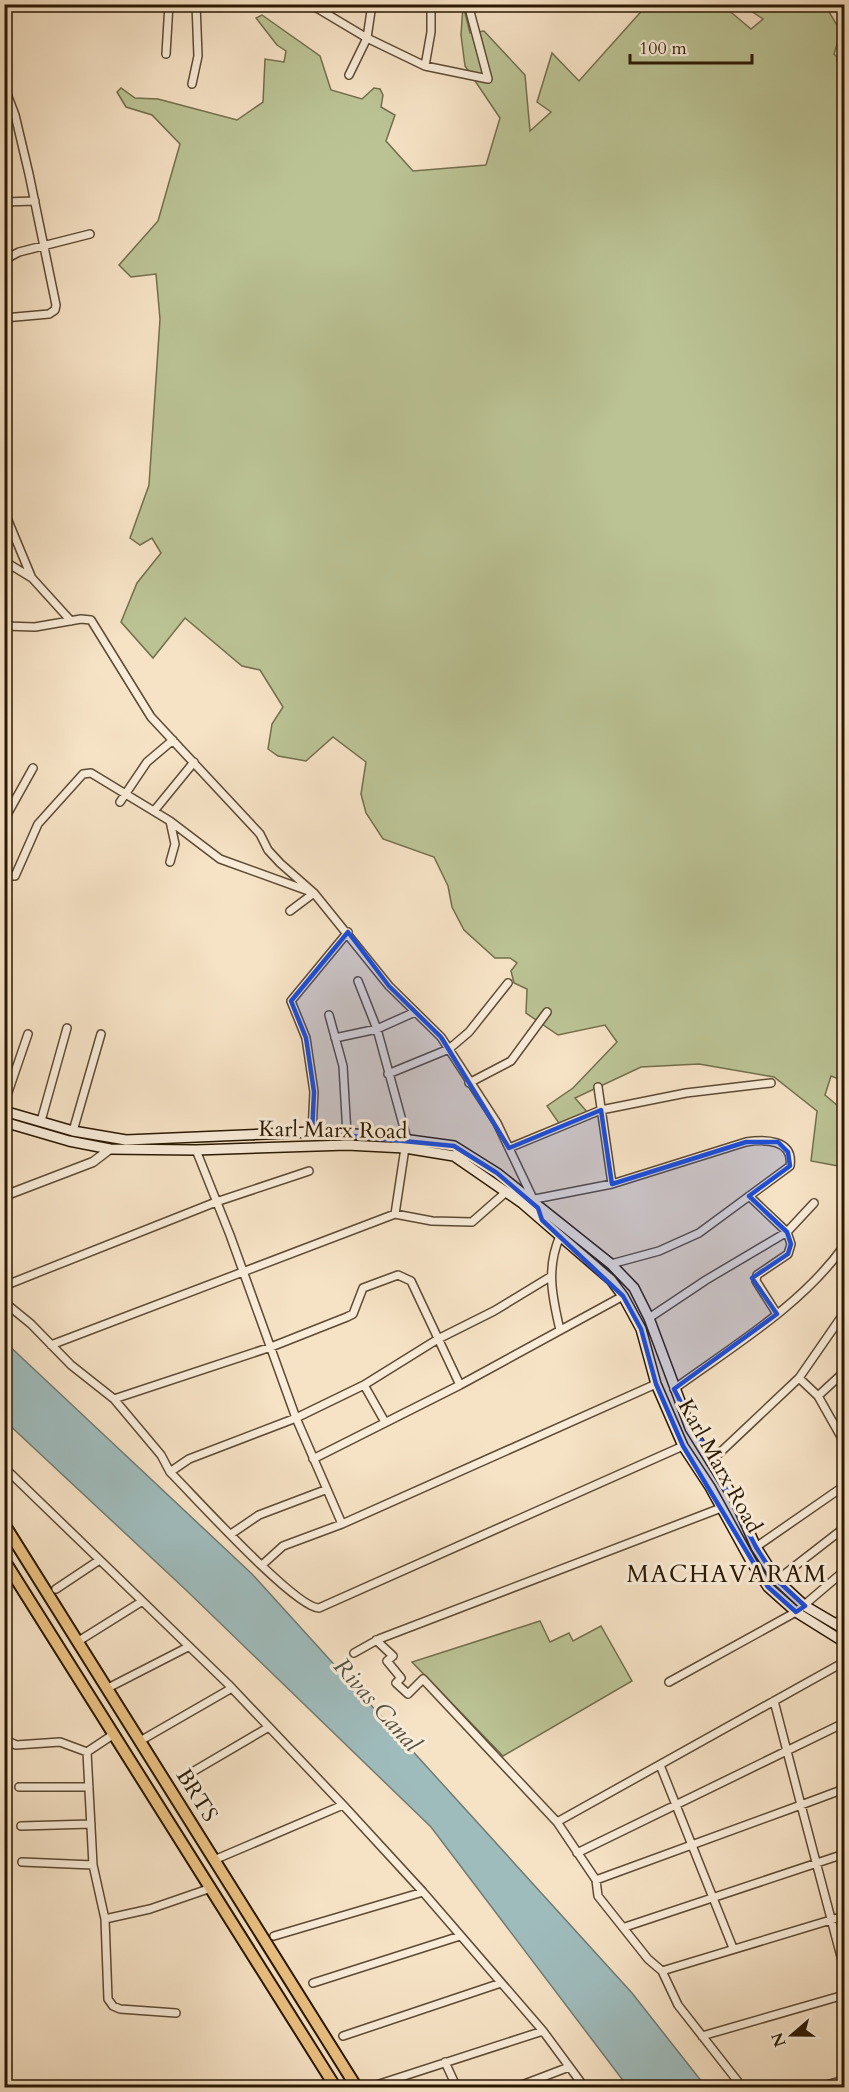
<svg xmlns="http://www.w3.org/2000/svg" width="849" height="2092" viewBox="0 0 849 2092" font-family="Cardo,serif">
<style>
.green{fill:#bbc395;stroke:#726e4c;stroke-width:1.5}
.water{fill:#9fbcbd;stroke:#707a72;stroke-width:1.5}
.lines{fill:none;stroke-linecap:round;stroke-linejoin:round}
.minor-casing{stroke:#5d4a33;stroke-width:10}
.tertiary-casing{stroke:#5d4a33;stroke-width:11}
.secondary-casing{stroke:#2a1802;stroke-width:12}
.primary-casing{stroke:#2a1802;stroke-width:14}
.minor{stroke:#f9ecd9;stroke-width:7}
.tertiary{stroke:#f9ecd9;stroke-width:8}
.secondary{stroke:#f9ecd9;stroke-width:9}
.primary{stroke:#ebc182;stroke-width:10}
.marked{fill:#1d4ed8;fill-opacity:0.2;stroke:#1d4ed8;stroke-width:4.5;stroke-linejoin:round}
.labels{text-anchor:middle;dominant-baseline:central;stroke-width:6;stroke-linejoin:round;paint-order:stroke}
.street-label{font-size:22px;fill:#2a1802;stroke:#f9ecd9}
.neighbourhood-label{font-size:24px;letter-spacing:1.5px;fill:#2a1802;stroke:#f9ecd9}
.water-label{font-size:24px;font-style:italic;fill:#535143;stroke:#f9ecd9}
</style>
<rect width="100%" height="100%" fill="#f6e2c5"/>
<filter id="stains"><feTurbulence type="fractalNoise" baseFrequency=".00333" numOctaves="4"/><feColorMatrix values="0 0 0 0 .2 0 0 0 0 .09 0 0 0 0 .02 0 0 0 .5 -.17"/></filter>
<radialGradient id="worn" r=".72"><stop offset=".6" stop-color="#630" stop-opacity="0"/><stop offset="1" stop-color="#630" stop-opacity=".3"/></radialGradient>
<path class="green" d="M463,5L470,33L484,31L525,75L530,131L551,112L537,102L552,53L579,81L647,5H727L726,8L751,29L763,19L745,7L746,5H825L841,32L834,54L844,64V1081L831,1076L825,1095L844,1111V1167L811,1161L817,1111L774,1077L699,1064L641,1067L575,1098L588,1113L561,1126L547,1106L573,1088L617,1042L605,1025L558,1035L526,1013L527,989L514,983L511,971L517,963L510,958H495L464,930L452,907L448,886L434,857L383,839L366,813L361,794L366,762L333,737L306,761L278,756L268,749L272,724L283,707L260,670L242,666L185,618L153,658L121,622L137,583L161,553L152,538L140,545L130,538L149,485L160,319L156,274L131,277L119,265L158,221L180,144L152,115L126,107L117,92L121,88L135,98L158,99L237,120L263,102L265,59L284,62L286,51L277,45L256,18L262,15L320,56L331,90L362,99L374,88L380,89L383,95L381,107L395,115L386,141L413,171L486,165L500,118L465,66L461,35Z
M540,1621L550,1642L569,1633L573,1641L601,1626L632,1681L503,1756L412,1662Z"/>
<path class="water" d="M4,1341L252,1574L632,1993L706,2087H628L431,1827L186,1590L5,1421Z"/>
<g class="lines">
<defs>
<path id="minor" d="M310,4L367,38L425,66L488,79L468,4
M166,54L169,4
M841,60L844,57
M425,66L431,32V4
M349,75L367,38L372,4
M192,84L198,56L196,4
M4,86L15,115L29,174L56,305L55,310L49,314L4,318
M4,202L35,201
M4,260L19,252L90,234
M4,511L31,576
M4,561L32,578L71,621
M4,626L35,627L81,619L91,620L151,717L260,834L268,850L280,863L314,893L389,986L441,1037L497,1123L536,1205
M120,802L147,762L173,740
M154,811L194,762
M4,820L33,768
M170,821L175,844L170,862
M4,876H15L38,824L83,774L91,773L170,821L220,859L314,893L290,911
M358,981L377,1029L407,1139
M329,1015L343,1066L347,1134
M335,1038L377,1029L415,1012
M388,1074L449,1049L469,1032L508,983
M469,1083L511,1061L547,1012
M598,1087L612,1184
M4,1104L28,1034
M41,1121L67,1028
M73,1131L101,1034
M312,1132L314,1092L306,1038L291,1001L348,932
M509,1148L601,1110L686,1093L771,1083
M196,1150L230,1235L296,1418L342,1524
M749,1196L787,1232L791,1244L788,1254L757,1275L756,1281L777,1314
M535,1199L612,1184L746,1142C764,1139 794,1139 790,1166L699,1233L659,1251L611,1264
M395,1214L405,1148
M560,1236C546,1268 552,1296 560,1330
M4,1286L216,1202L309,1171
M4,1302L31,1324L71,1365L114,1399L161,1455L170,1472L189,1459L296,1418L364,1385L385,1422
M649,1318L706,1280L787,1232L814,1203
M51,1345L395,1214L432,1221L472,1222L505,1193
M799,1378L818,1396L844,1442
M364,1385L438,1339L494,1311L550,1277
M674,1389C733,1346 801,1306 844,1246
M818,1396L844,1372
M114,1399L271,1347L347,1317L353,1314L363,1288L398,1275L411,1281L460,1385
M313,1459L460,1385L623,1296
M710,1462L799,1378L844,1313
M170,1472C193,1495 295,1608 319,1608L683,1446
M10,1473L228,1684L343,1805L423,1892L543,2031L585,2088
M231,1534L259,1515L325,1490
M756,1547L844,1486
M262,1565L283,1546L342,1524L656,1384
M777,1580L844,1528
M56,1589L98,1561
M836,1623L844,1616
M376,1640L393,1656L387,1661L401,1678L396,1683L408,1694L423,1679L557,1822L596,1880L801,1805L774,1701
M77,1642L141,1602
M354,1653L379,1639L721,1508
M669,1682L796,1612L844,1571
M106,1689L188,1647
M114,1734L87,1752L93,1865L105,1919L108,1999L113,2006L120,2009L176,2013
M4,1739L16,1745L60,1742L87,1752
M140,1741L232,1688
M660,1765L733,1948
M182,1778L269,1727
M19,1787H89
M844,1789L801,1805L844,1968
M557,1822L844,1662
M21,1826L91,1824
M577,1853L844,1723
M214,1860L343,1805
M22,1862L93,1865
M596,1880L598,1896L648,1959L662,1971L678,2005L743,2088
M105,1919L150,1909L211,1888
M625,1927L844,1854
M274,1936L423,1892
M662,1971L844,1916
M313,1983L460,1936
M343,2036L501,1983
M702,2036L844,1995
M445,2062L457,2088
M367,2088L543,2031
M514,2088L569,2067
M815,2088L844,2080"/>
<path id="tertiary" d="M4,1196L93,1162L110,1149"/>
<path id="secondary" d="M4,1111L73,1131L126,1140L312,1132L373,1135L454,1146L497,1173L611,1264L634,1288L649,1318L690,1428L735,1500L756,1547L777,1580L805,1606L844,1629
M4,1122L69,1141L110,1149L196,1150L347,1145L405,1148L454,1156L522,1203L611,1280L623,1296L641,1329L656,1384L683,1446L710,1487L752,1563L768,1587L796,1612L844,1642"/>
<path id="primary" d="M4,1524L357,2088
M4,1560L336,2088"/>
</defs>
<use href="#minor" class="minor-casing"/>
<use href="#tertiary" class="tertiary-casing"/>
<use href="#secondary" class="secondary-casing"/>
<use href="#primary" class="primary-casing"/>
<use href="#minor" class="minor"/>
<use href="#tertiary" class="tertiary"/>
<use href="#secondary" class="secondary"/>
<use href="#primary" class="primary"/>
</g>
<path class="marked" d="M348,932L389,986L441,1037L509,1148L601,1110L612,1184L746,1142H778L788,1152L790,1166L749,1196L787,1232L791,1244L788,1254L752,1278L777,1314L674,1389L756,1547L777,1580L805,1606L796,1612L768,1587L683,1446L656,1384L641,1329L623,1296L542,1220L538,1208L497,1173L454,1146L312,1132L314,1092L306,1038L291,1001Z"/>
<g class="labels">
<g class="street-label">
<text transform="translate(333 1130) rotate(1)">Karl Marx Road</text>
<text transform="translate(720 1466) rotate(61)">Karl Marx Road</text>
<text transform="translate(197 1795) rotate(58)">BRTS</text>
</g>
<g class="neighbourhood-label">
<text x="727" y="1574">MACHAVARAM</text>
</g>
<g class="water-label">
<text transform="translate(377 1705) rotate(48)">Rivas Canal</text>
</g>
</g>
<rect width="849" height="2092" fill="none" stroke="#f6e2c5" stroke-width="24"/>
<rect x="6" y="6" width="837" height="2080" fill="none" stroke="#2a1802" stroke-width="3"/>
<rect x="12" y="12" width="825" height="2068" fill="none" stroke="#2a1802" stroke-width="1.5"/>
<g transform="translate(792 2035) rotate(250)" stroke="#f9ecd9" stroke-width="4.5" paint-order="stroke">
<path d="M0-4.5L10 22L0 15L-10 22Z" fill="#2a1802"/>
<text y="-9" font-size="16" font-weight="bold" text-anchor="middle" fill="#2a1802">N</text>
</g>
<path d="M630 54v9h122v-9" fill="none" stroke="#2a1802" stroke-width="3"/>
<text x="639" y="54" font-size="18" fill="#2a1802" stroke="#f9ecd9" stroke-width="4.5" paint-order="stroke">100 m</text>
<rect width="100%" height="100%" filter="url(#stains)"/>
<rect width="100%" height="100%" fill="url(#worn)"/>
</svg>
